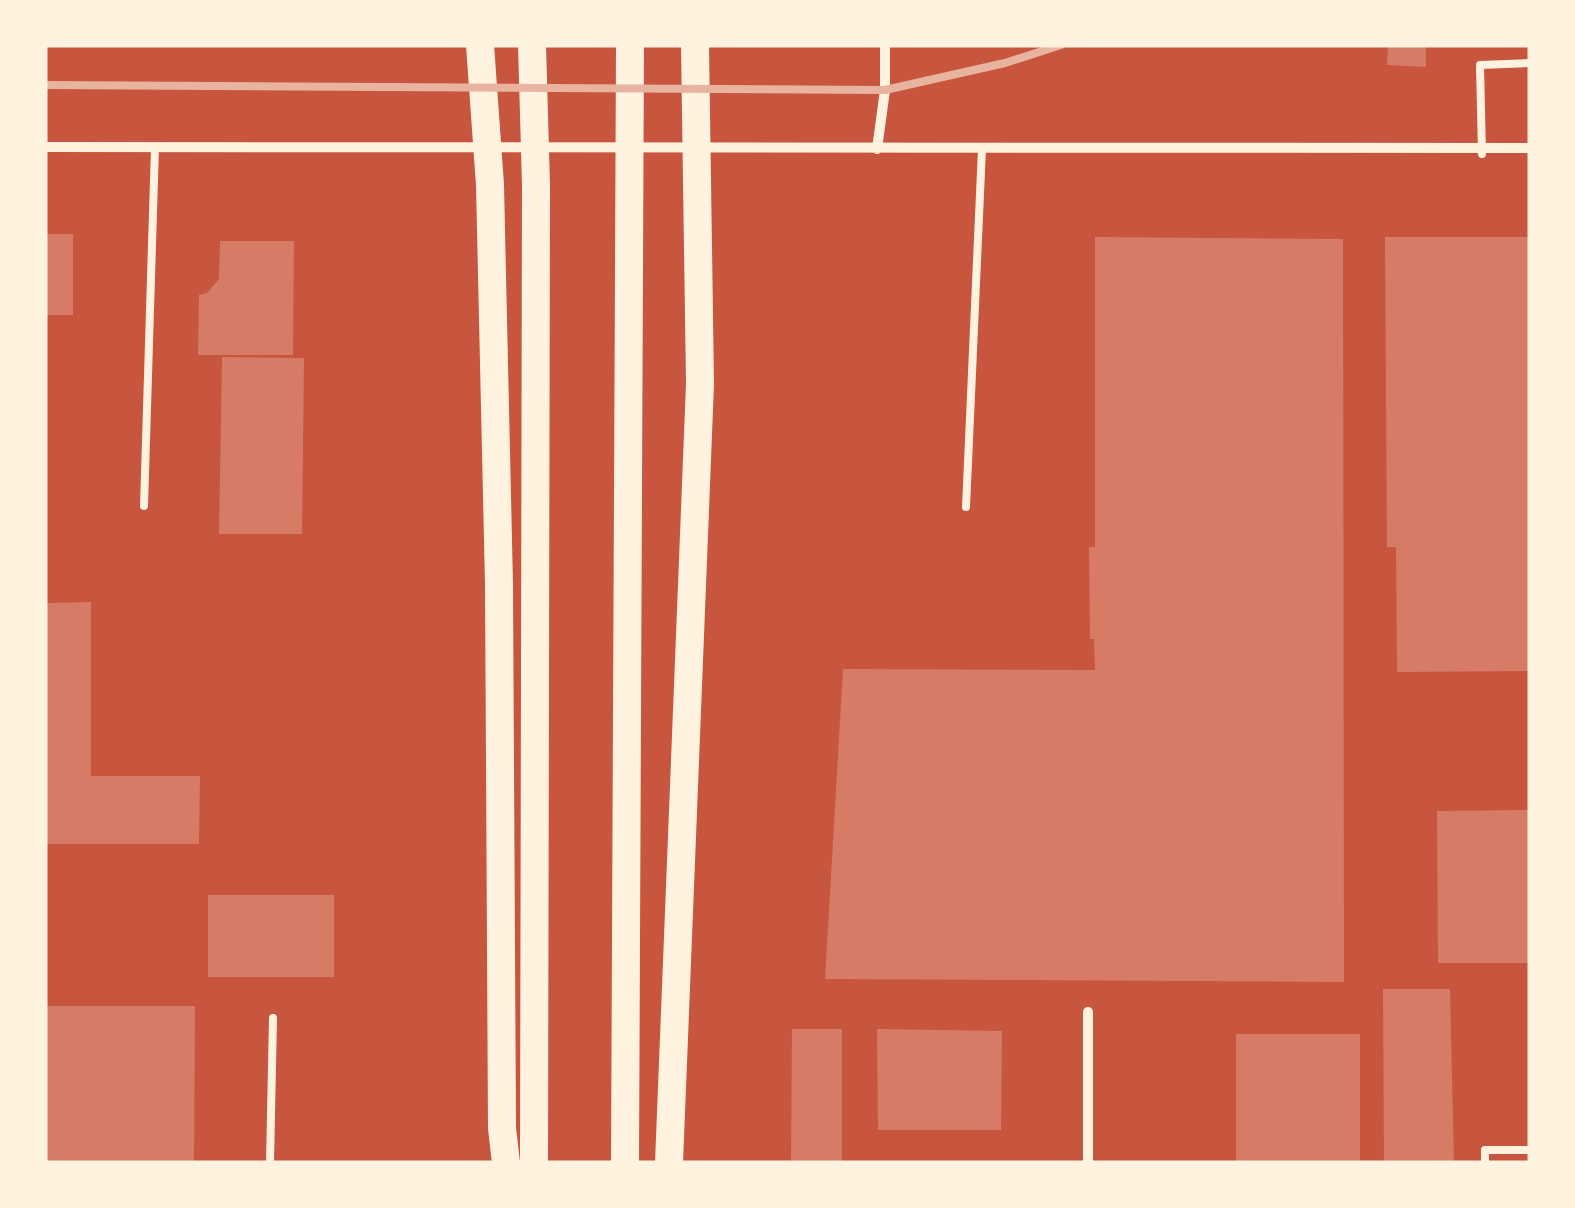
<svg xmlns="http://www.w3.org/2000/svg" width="1575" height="1208" viewBox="0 0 1575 1208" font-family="Roboto,sans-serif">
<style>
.building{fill:#d67c66}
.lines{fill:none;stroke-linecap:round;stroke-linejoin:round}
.service{stroke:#fff3e0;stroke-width:8}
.minor{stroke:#fff3e0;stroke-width:10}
.motorway{stroke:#fff3e0;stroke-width:28}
.rail{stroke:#e9b49f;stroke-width:8}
</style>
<rect width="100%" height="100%" fill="#c8553d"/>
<path class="building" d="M1388,45H1426V67L1387,65Z
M45,234H73V315H45Z
M1095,237L1343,239L1344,982L825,979L843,669L1095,670L1094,639H1090L1089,547H1095Z
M1385,237H1530V671L1397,672L1396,547H1387Z
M220,241H294L293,355H198L199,295L207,293L219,279Z
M222,357L304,358L302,534H219Z
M91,602V776H200L199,844H45V603Z
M1530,810V963H1438L1437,811Z
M208,895H334V977H208Z
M1383,989H1450L1454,1163H1384Z
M45,1006H195L194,1163H45Z
M792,1029H842V1163H791Z
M877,1029L1002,1031L1001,1130H878Z
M1236,1034H1360V1163H1236Z"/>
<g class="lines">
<path class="service" d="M1482,154L1480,65L1530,63
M144,506L155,147
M966,507L982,149
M270,1163L273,1018
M1485,1163V1150H1530"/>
<path class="minor" d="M45,147L1530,148
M877,149L885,90V45
M1088,1012V1163"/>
<path class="motorway" d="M480,45L490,185L499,585L502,1128L506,1163
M532,45L536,185L534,1163
M625,1163L630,45
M669,1163L700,384L695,45"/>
<path class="rail" d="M45,85L885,90L1005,63L1061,45"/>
</g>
<rect width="1575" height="1208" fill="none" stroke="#fff3e0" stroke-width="95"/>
</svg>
